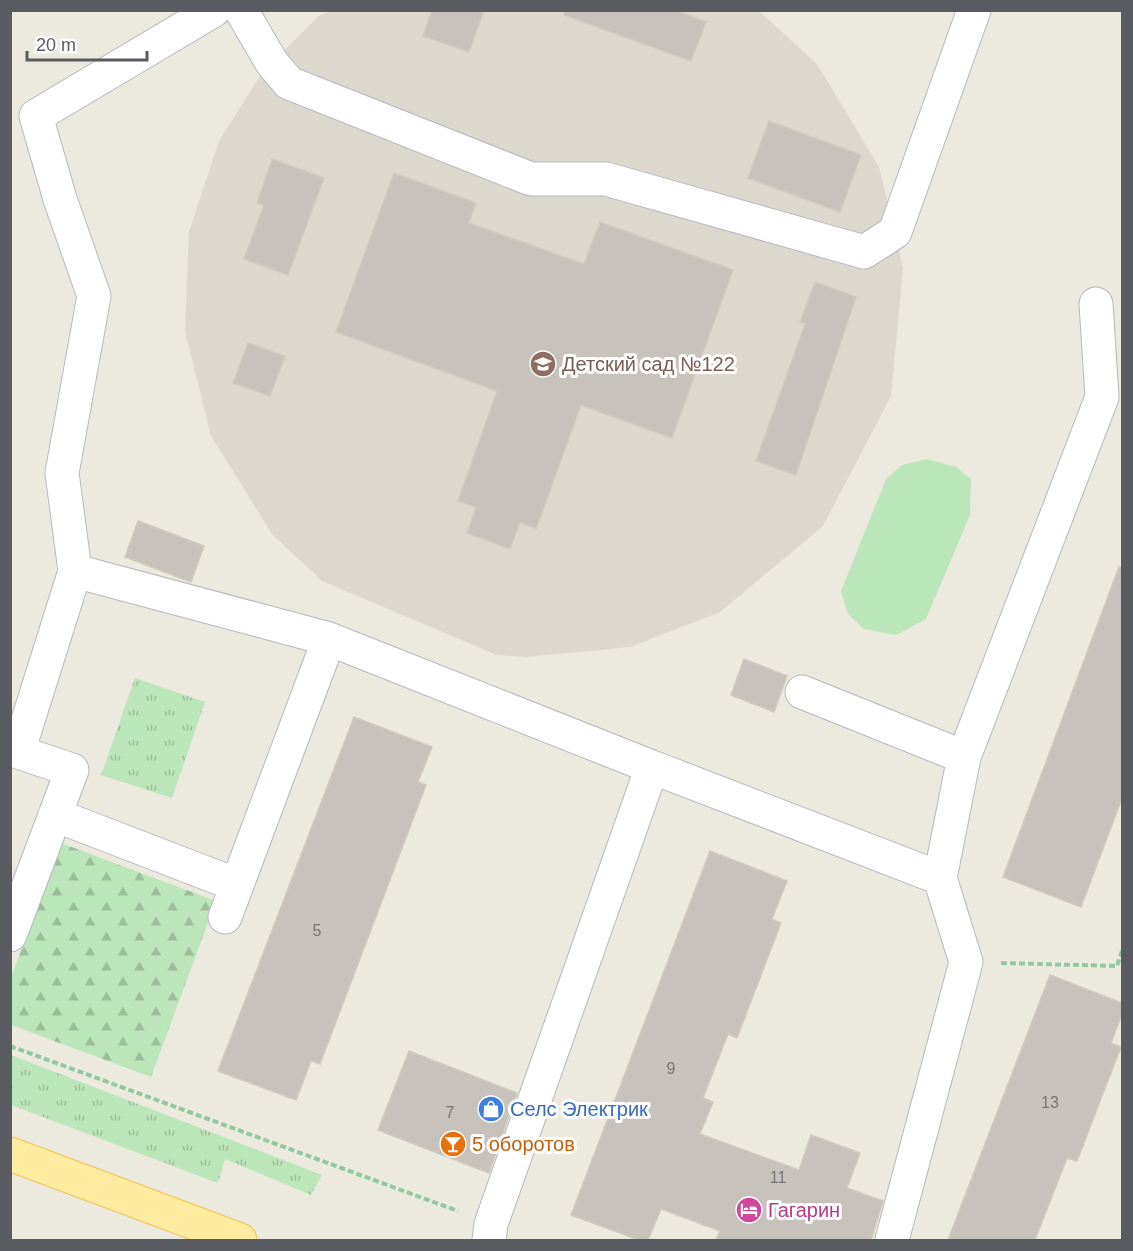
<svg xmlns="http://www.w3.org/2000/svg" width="1133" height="1251" viewBox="0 0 1133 1251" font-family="Helvetica,sans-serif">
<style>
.education{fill:#dcd8ce}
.grass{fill:url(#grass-tufts)}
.forest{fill:url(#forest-firs)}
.pitch{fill:#bbe6ba}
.building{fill:#c7c3bc;stroke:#d1cabd;stroke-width:1.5}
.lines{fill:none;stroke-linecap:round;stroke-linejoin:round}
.minor-casing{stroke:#b5b8bd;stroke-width:35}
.major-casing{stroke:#f7c14d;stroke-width:35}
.path{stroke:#92c7a0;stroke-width:4;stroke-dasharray:6 3;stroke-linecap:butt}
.minor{stroke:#fff;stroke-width:33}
.major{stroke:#ffeca1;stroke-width:33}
.labels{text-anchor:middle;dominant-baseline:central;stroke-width:6;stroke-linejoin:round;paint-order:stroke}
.number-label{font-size:16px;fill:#747678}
.education-label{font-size:20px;fill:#785e54;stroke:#fff;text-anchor:start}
.shop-label{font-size:20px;fill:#366cbe;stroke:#fff;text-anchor:start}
.food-label{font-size:20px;fill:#c56008;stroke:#fff;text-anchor:start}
.hotel-label{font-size:20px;fill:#b23c85;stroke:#fff;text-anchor:start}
</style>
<defs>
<pattern id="grass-tufts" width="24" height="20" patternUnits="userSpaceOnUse" patternTransform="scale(1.5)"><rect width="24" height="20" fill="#bbe6ba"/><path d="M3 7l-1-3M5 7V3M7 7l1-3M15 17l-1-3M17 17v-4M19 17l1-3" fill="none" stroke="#9bbe9b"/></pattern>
<pattern id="forest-firs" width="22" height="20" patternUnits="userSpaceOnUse" patternTransform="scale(1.5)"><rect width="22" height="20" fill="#bbe6ba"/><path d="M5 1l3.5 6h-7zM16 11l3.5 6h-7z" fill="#9bbe9b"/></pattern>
</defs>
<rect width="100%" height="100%" fill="#ece9df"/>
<path class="education" d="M329,11H759L817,64L879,167L903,268L891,396L823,526L720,612L630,647L526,657L497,655L322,581L272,534L211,436L185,331L189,232L219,141L262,73L319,16Z"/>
<path class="grass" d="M135,678L205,702L172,798L101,775Z
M11,1055L322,1175L311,1195L225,1159L218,1183L11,1105Z"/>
<path class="forest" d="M61,843L216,901L151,1077L11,1025L10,980Z"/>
<path class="pitch" d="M927,459L956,467L971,479L970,515L926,619L896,635L864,629L848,614L841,591L886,479L902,465Z"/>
<path class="building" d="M432,10H484L469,52L423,36Z
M565,10H675L706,22L691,61L564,15Z
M769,121L861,155L840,212L748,178Z
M272,159L324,178L288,275L244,259L264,205L257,203Z
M394,173L476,203L469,223L584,264L600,222L733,270L672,438L581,405L536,529L520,522L510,549L467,533L476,507L458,501L497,391L336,332Z
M815,282L856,297L796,475L756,461L805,324L800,322Z
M248,343L285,356L270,396L233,383Z
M138,521L204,546L191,582L125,557Z
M1119,567L1122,568V798L1081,907L1003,877Z
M744,659L787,676L774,712L731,695Z
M354,717L432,747L418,782L426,785L320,1064L311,1061L296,1100L218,1071Z
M710,851L787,881L772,919L781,923L737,1038L728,1034L703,1098L713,1102L700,1134L799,1170L811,1135L860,1153L847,1188L883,1201L871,1240H716L720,1231L661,1209L648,1240H639L571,1215Z
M1050,975L1122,1003V1014L1111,1043L1121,1047L1077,1161L1067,1158L1035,1240H948Z
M409,1051L517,1093L489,1173L378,1130Z"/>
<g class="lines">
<defs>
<path id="minor" d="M241,10L272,63L289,83L531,179H606L864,252L895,232L974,10
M75,571L329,639
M802,692L964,757
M55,815L237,885
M940,878L964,757L1102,397L1096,304
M225,917L329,639L652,767
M10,935L72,770L18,752L75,571L62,473L94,296L60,199L36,116L214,10
M489,1240L491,1224L652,767L940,878L966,962L892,1240"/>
<path id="major" d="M10,1154L240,1240"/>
</defs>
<use href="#minor" class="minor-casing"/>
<use href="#major" class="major-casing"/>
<path class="path" d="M1001,963L1117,966L1122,951
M10,1046L458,1211"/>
<use href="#minor" class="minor"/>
<use href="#major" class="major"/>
</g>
<defs>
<symbol id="school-disc" viewBox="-11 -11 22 22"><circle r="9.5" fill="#8d6e63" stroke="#fff"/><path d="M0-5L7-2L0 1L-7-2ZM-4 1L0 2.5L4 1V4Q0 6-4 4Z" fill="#fff"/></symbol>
<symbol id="shop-disc" viewBox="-11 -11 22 22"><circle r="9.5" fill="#3f7fe0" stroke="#fff"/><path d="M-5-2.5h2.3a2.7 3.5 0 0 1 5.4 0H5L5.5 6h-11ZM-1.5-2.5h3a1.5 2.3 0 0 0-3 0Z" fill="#fff"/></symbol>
<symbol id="bar-disc" viewBox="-11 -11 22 22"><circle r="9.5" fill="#e8710a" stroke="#fff"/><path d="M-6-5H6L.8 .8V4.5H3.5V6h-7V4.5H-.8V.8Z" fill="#fff"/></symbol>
<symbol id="hotel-disc" viewBox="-11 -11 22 22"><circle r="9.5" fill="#d1479c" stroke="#fff"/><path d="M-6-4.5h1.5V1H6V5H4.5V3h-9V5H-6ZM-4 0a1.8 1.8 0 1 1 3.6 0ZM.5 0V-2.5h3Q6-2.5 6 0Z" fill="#fff"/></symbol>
</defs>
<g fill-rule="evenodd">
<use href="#school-disc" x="528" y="349" width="30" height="30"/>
<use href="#shop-disc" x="476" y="1094" width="30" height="30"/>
<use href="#bar-disc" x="438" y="1129" width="30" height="30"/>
<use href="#hotel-disc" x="734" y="1195" width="30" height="30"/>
</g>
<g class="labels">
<g class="number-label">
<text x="317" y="930">5</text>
<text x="671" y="1068">9</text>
<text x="1050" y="1102">13</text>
<text x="450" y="1112">7</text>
<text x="778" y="1177">11</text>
</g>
<g class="education-label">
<text x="562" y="364">Детский сад №122</text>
</g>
<g class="shop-label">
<text x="510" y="1109">Селс Электрик</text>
</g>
<g class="food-label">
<text x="472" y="1144">5 оборотов</text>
</g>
<g class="hotel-label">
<text x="768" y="1210">Гагарин</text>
</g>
</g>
<rect width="1133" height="1251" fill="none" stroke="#585c61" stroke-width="24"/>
<path d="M27 51v9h120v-9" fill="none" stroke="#585c61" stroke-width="3"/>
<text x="36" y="51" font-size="18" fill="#585c61" stroke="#ffffff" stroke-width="4.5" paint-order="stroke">20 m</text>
</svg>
